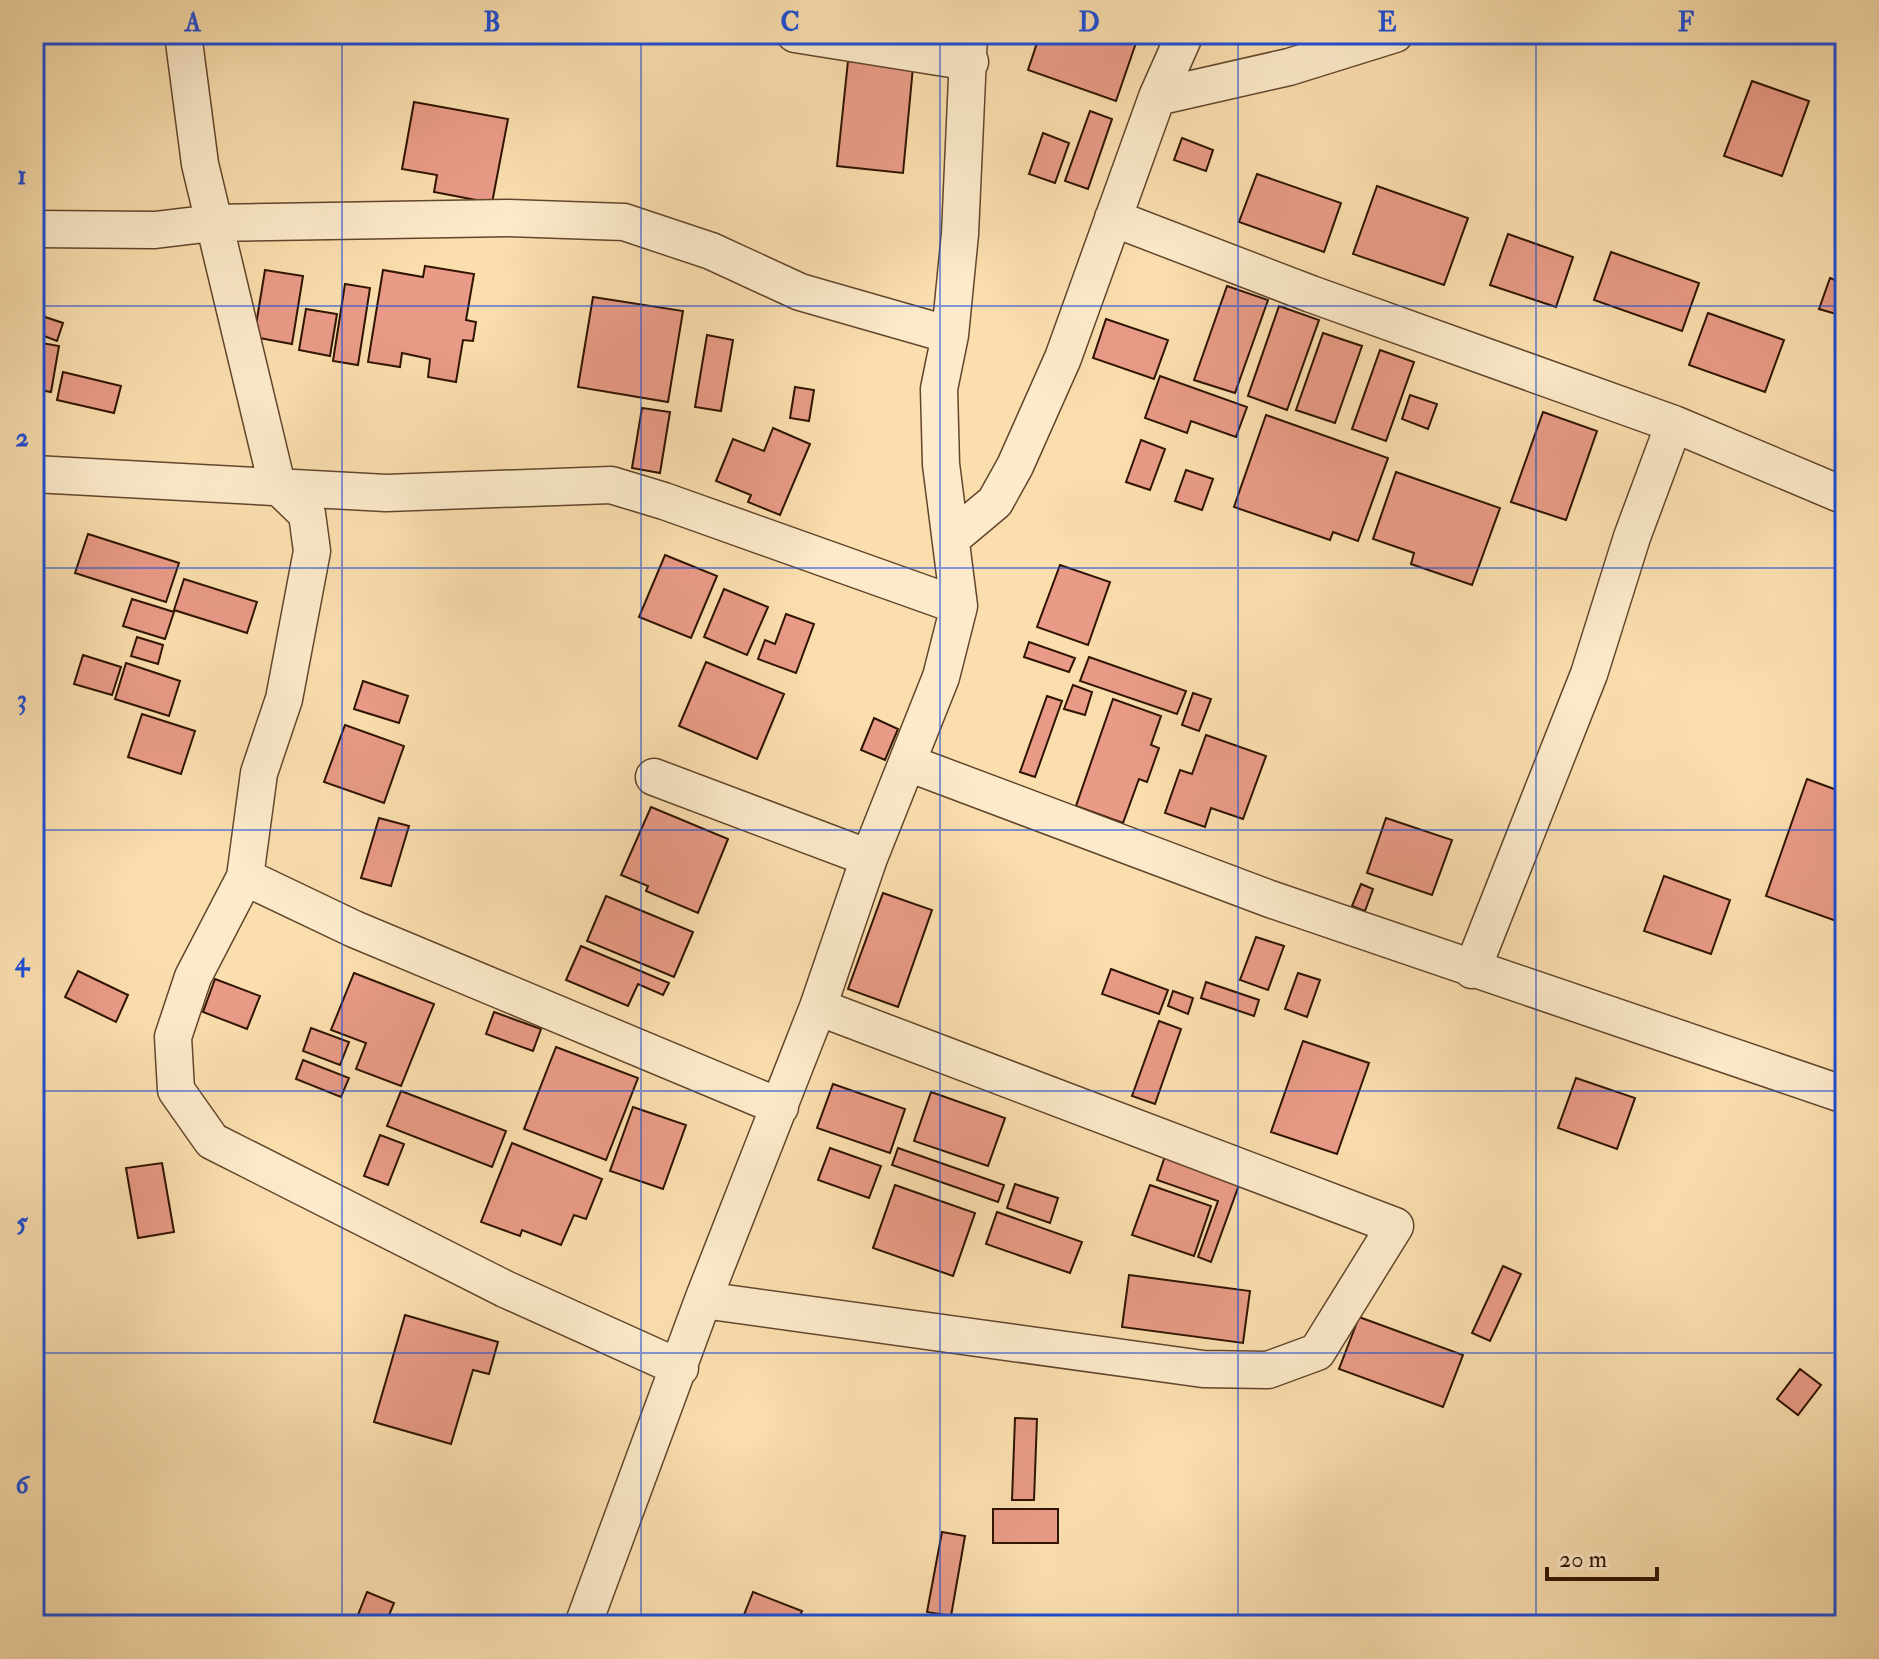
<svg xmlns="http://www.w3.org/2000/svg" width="1879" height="1659" viewBox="0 0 1879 1659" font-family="'IM FELL Double Pica',serif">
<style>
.building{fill:#e99b87;stroke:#2f1400;stroke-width:2}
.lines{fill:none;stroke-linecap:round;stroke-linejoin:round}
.minor-casing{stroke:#62462c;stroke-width:39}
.minor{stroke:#fceaca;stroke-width:36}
.grid{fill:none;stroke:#1d4ed8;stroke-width:2;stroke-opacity:0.55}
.neatline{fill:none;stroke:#1d4ed8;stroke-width:3}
.grid-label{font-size:26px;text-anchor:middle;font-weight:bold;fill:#1d4ed8}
</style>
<rect width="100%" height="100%" fill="#fadeae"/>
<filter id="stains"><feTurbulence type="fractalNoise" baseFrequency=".0025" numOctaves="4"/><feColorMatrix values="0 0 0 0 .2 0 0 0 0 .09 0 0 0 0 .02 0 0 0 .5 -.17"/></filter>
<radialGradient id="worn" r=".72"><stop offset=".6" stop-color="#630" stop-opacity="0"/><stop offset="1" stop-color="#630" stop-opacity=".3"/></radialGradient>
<path class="building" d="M1040,34H1119L1137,40L1116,101L1028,70Z
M848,61L913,67L903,173L837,166Z
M1752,81L1809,101L1782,176L1724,156Z
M414,102L508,119L492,203L434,192L437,175L402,169Z
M1090,111L1112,119L1088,189L1065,181Z
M1043,133L1069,143L1055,183L1029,174Z
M1182,138L1213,150L1206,171L1174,160Z
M1257,174L1341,203L1324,252L1239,222Z
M1377,186L1468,218L1444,285L1353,254Z
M1508,234L1573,257L1556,307L1490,285Z
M1611,252L1699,283L1682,331L1594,300Z
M425,266L474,274L466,320L476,322L473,341L463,340L456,382L428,377L430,359L402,353L400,367L368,362L383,270L423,277Z
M265,270L303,276L292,344L254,337Z
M1830,278L1845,284L1843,316L1819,309Z
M345,284L370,288L358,365L333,361Z
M1227,286L1268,300L1235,393L1194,380Z
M593,297L683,311L668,402L578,387Z
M1279,306L1319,320L1287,410L1248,396Z
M306,309L337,314L330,356L299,350Z
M1708,313L1784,340L1765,392L1689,365Z
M42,316L63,323L57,341L36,333Z
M1106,319L1168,340L1154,379L1093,358Z
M1323,333L1362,346L1335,423L1296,410Z
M707,335L733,340L721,411L695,407Z
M36,342L59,346L51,392L34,389Z
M1380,350L1414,362L1386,441L1352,429Z
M63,372L121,386L114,413L57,400Z
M1160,376L1247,407L1236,437L1191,421L1187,433L1145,418Z
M795,387L814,390L809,421L790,418Z
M1410,395L1437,404L1428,429L1402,419Z
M642,408L670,412L660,473L632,468Z
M1543,412L1597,431L1566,520L1511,502Z
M1266,415L1388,458L1358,541L1333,532L1330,540L1234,507Z
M773,428L810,444L780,515L748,502L751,495L716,481L733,439L764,451Z
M1141,440L1165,449L1150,490L1126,482Z
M1186,470L1213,479L1202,510L1175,501Z
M1396,472L1500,508L1472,585L1411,564L1414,553L1373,539Z
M88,534L179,563L166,602L75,573Z
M665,555L717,576L691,638L639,617Z
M1060,565L1110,582L1088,645L1037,627Z
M184,579L257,602L247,633L174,610Z
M724,589L768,607L747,655L704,637Z
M132,599L174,612L165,639L123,626Z
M786,614L814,624L796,673L758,659L765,640L775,644Z
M137,637L163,645L158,664L131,656Z
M1029,642L1075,658L1069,672L1024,657Z
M83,655L121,667L112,695L74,684Z
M1089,657L1186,691L1177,714L1080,681Z
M706,662L784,694L757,759L679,726Z
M126,663L180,681L169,716L115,699Z
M363,681L408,696L399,723L354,709Z
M1073,685L1092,692L1085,715L1064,709Z
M1193,693L1211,699L1199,731L1182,725Z
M1047,696L1062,701L1035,777L1020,772Z
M1113,699L1161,716L1151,745L1159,748L1147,782L1139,779L1123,823L1076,806Z
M142,714L195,731L181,774L128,757Z
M874,718L898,729L885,760L861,750Z
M345,725L404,746L384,803L324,782Z
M1206,735L1266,756L1243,819L1211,808L1205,827L1165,813L1180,770L1192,774Z
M1807,779L1845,793V924L1766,896Z
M651,807L728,839L698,913L646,891L648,886L621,875Z
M379,818L409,826L391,886L361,878Z
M1386,818L1452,840L1432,895L1367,873Z
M1664,876L1730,900L1711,954L1644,931Z
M1361,884L1373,889L1365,911L1352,906Z
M883,893L932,910L898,1007L848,989Z
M606,896L693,932L674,977L587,941Z
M1256,937L1284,946L1268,990L1240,980Z
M581,946L669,983L663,995L638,984L628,1006L566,980Z
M1111,969L1168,990L1159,1014L1102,994Z
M78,971L128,995L116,1022L65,997Z
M354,973L434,1004L401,1086L356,1069L366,1043L331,1030Z
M1298,973L1320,980L1307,1017L1285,1009Z
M215,979L260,996L247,1029L203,1012Z
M1206,982L1259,1000L1254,1016L1201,998Z
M1173,991L1193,998L1188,1014L1168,1006Z
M494,1012L541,1029L533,1051L486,1034Z
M1159,1021L1181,1029L1155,1104L1132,1096Z
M311,1028L349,1042L340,1065L303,1051Z
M1303,1041L1369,1063L1337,1154L1271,1132Z
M556,1047L638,1078L606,1160L524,1129Z
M303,1060L349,1078L341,1097L296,1079Z
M1576,1078L1635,1098L1617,1149L1558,1128Z
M833,1084L905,1109L890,1153L817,1128Z
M401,1091L506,1131L492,1167L387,1126Z
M931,1092L1005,1118L988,1166L914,1141Z
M633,1107L686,1125L663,1189L610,1171Z
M380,1135L404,1144L388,1185L364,1176Z
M512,1143L602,1179L586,1219L574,1215L561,1245L522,1230L520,1236L481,1222Z
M830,1148L881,1166L869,1198L818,1180Z
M898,1148L1004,1185L998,1202L892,1165Z
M1165,1156L1240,1182L1211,1262L1198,1257L1218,1201L1157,1180Z
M162,1163L174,1232L138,1238L126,1168Z
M1015,1184L1058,1198L1050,1223L1007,1208Z
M895,1185L975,1213L953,1276L873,1248Z
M1150,1185L1211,1206L1194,1256L1132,1235Z
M997,1212L1082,1242L1070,1273L986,1244Z
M1503,1266L1521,1274L1490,1341L1472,1333Z
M1129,1275L1250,1291L1243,1343L1122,1327Z
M405,1315L498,1342L489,1374L473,1370L451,1444L374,1422Z
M1359,1317L1463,1355L1443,1407L1339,1369Z
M1800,1369L1821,1385L1798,1415L1777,1399Z
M1015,1418L1037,1419L1034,1500H1012Z
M993,1509H1058V1543H993Z
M942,1532L965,1536L951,1616L927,1612Z
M367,1592L394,1603L385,1625H354Z
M753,1592L802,1611L796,1625H740Z"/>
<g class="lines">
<defs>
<path id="minor" d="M183,34L200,164L277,485L307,514L312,551L284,699L259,773L245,877L354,929L780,1107
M795,34L970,62
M1157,97L1289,67L1395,34
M1113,218L1311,294L1674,424L1845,496
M34,229L155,230L213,223L508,218L624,222L711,251L800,292L950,335
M34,474L386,493L611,485L664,501L959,606
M952,538L995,502L1015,466L1063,358L1157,97L1185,34
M908,763L1270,899L1845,1095
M654,777L869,858
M245,877L193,977L173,1037L176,1090L212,1141L505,1289L680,1368
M1472,970L1589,674L1632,537L1674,424
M703,1300L1203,1369L1268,1370L1317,1352L1395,1226L818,1007
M583,1625L703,1300L818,1007L869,858L941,677L959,606L941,464L939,389L950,335L960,234L969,34"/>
</defs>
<use href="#minor" class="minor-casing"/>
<use href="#minor" class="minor"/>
</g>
<path class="grid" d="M342,34V1625M641,34V1625M940,34V1625M1238,34V1625M1536,34V1625M34,306H1845M34,568H1845M34,830H1845M34,1091H1845M34,1353H1845"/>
<rect width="1879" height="1659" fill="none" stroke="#fadeae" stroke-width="88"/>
<path d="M1547 1567v12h110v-12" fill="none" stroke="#2f1400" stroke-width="4"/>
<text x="1559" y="1567" font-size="24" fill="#2f1400" stroke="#fceaca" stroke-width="6" paint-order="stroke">20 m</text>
<rect x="44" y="44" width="1791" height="1571" class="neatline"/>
<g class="grid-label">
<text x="193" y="31">A</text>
<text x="492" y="31">B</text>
<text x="790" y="31">C</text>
<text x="1089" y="31">D</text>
<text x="1387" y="31">E</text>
<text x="1686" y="31">F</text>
<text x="22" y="184">1</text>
<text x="22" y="446">2</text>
<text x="22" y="708">3</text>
<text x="22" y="970">4</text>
<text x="22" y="1231">5</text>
<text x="22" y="1493">6</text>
</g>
<rect width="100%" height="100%" filter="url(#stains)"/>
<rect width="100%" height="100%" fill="url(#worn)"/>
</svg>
